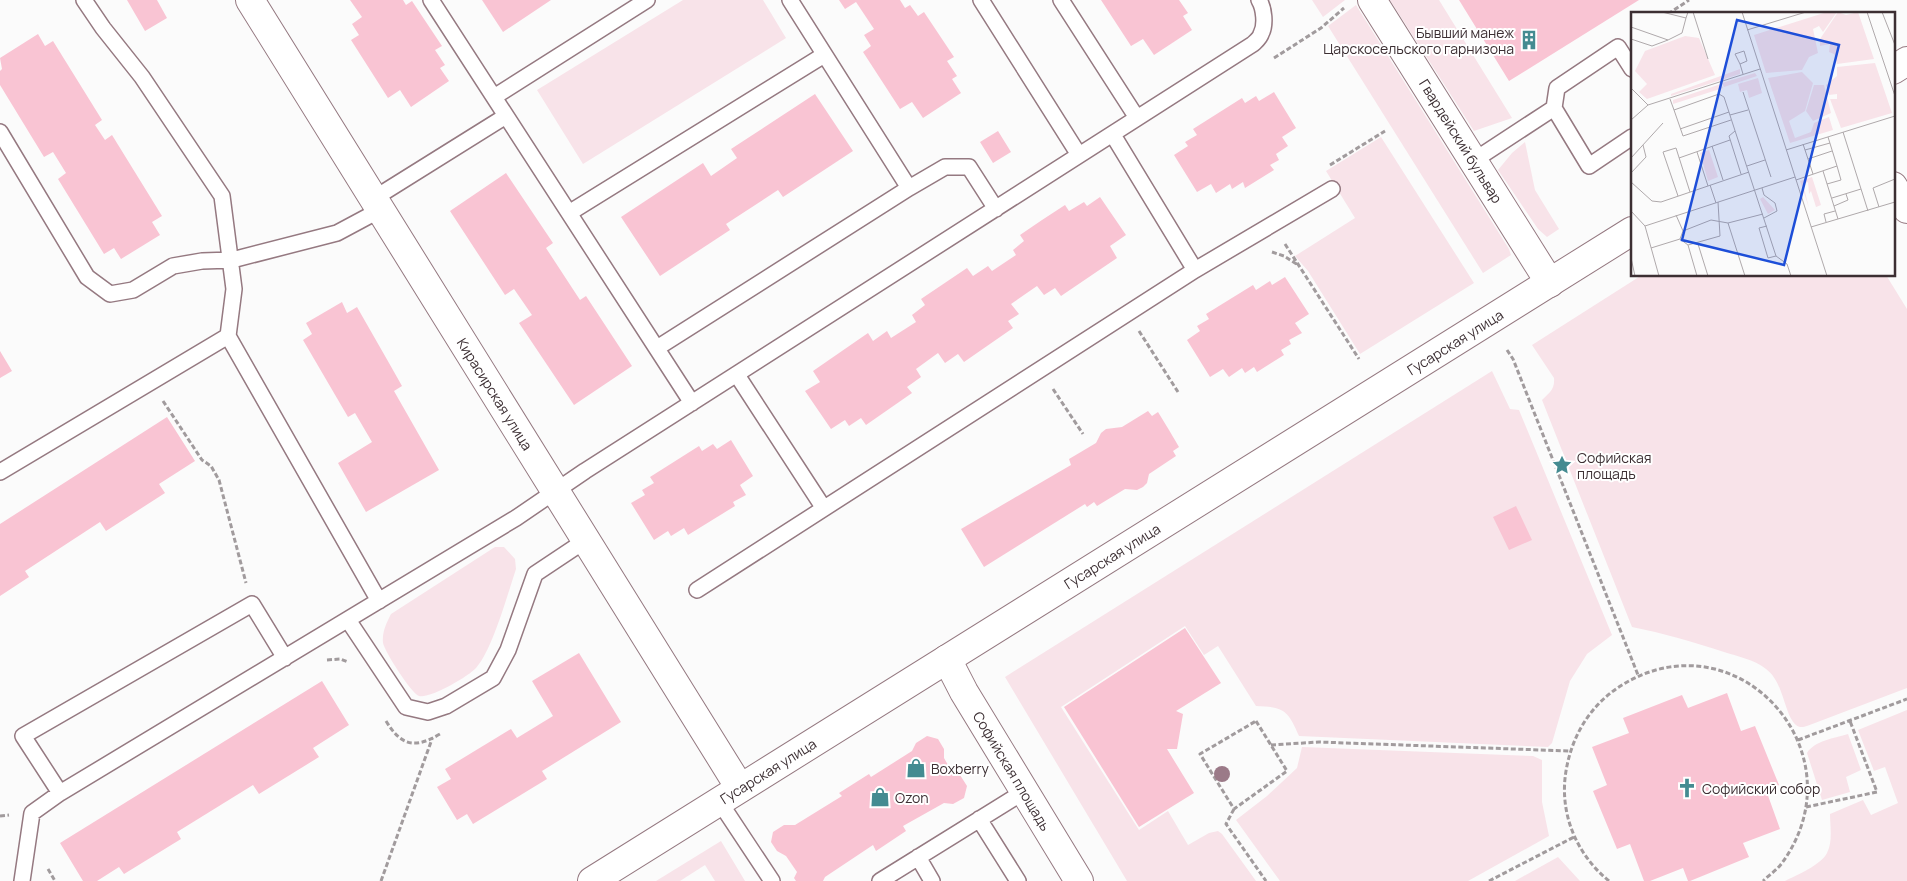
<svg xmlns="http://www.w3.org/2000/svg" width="1907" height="881" viewBox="0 0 1907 881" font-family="Manrope,sans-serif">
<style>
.green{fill:#f8e3e9}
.building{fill:#f9c4d3}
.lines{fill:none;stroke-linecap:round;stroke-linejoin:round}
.service-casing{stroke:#957981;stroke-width:18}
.minor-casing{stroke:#957981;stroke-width:30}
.tertiary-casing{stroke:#957981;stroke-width:30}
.path{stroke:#a19b9d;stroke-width:3;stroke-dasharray:5 2.5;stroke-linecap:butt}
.service{stroke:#fff;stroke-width:15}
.minor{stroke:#fff;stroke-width:28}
.tertiary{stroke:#fff;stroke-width:28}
.tree{fill:#9b7a88}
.labels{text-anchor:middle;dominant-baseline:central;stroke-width:4;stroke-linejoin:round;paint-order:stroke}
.poi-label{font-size:14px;fill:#3c2f33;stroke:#fff;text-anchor:start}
.street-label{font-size:14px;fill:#3c2f33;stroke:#fff}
.inset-road{fill:none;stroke:#afa9ab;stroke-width:1}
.view{fill:#1d4ed8;fill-opacity:0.15;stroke:#1d4ed8;stroke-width:2.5}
.inset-edge{fill:none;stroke:#3c2f33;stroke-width:2.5}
</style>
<rect width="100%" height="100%" fill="#fbfbfb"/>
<path class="green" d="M683,0H763L786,38L583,164L537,90Z
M1312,0H1345L1323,17Z
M1390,0H1439L1512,118L1474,131Z
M1356,5L1509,249L1511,255L1483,273L1328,26Z
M1381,137L1474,283L1360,354L1308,271L1295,256L1355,218L1326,171Z
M1525,142L1535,190L1559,229L1547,237L1538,229L1498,170L1512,153Z
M1642,275H1886L1907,309V688L1807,726C1804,727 1799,728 1796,725C1784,715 1784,682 1766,669C1753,659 1739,657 1724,652C1693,642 1663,633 1632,627L1542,400C1549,393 1555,390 1554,378L1532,345Z
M1492,371L1510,409L1519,410L1612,635L1587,654L1570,681L1552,743L1548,747L1299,736C1288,710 1284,707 1256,706L1218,646L1204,655L1185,626L1061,707L1139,830L1168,811L1188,845L1209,833L1218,831L1222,834L1256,881H1127L1005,677Z
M495,547H504L515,559L516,569C508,593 492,651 476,668C469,676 430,699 419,696C411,693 385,652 383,643C382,632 386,624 391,614Z
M1907,710V881H1785C1797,875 1821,865 1827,853C1833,842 1830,825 1830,814L1863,800L1871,815L1898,803L1885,767L1874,771L1858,730Z
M1848,734L1861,770L1846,777L1850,792L1822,800L1807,753C1814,741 1835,738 1848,734Z
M1302,747L1533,756L1542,760V802L1549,836L1468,881H1280L1236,820L1267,796L1297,768Z
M721,841L745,881H715L705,865L680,881H656Z
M1558,857L1580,881H1515Z"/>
<path class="building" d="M127,0H157L167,18L145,31Z
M350,0H403L406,5L412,1L442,46L435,50L445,65L440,68L449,81L411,107L400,90L388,98L351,40L359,35L352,24L362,17Z
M482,0H551L503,32Z
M839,0H900L905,8L910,5L918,16L924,12L954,57L947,61L957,76L952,79L961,93L923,118L912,102L900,109L863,52L871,46L864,35L874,29L856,2L845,9Z
M1101,0H1179L1188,13L1183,16L1192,30L1154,55L1143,39L1131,46Z
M1459,0H1639L1509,81Z
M38,34L45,46L53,41L102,120L95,125L105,140L112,135L162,216L152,222L160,235L121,259L114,248L104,254L58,179L66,173L53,152L44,157L0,85V71L2,69L0,58Z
M1274,92L1296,128L1282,137L1288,146L1276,154L1279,160L1270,165L1274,170L1245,188L1243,182L1232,189L1230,184L1216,193L1211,184L1197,192L1174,155L1188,146L1185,142L1197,135L1193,129L1242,98L1245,103L1256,96L1259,101Z
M815,94L853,151L783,197L778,190L726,224L730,230L660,276L621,217L703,163L711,176L737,158L731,149Z
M998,131L1011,152L993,163L980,142Z
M506,173L553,243L546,248L580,300L586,296L632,366L574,405L519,323L532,315L514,289L505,295L450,211Z
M1100,197L1126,235L1110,246L1117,258L1061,296L1055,288L1044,295L1037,286L1011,304L1019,314L1008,321L1013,328L964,362L958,354L945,363L938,353L916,369L921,377L907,387L912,393L866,425L861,418L849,426L845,420L831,429L805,391L820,382L813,371L868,333L873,341L887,331L891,338L916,322L912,315L925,305L921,299L967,268L973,276L988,266L992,271L1016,255L1013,250L1024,241L1020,235L1042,220L1065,205L1069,211L1084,202L1087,206Z
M1285,277L1309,314L1295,323L1302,333L1289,340L1291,344L1281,350L1284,355L1257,372L1254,367L1245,373L1242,368L1229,377L1223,369L1210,377L1187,340L1200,331L1197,326L1209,319L1206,314L1253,285L1256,290L1270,281L1272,285Z
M342,302L347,313L357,307L389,363L402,386L394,391L439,470L366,512L338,463L372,442L355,413L348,417L303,340L312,334L306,323Z
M0,351L12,371L0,378Z
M1148,411L1152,416L1158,412L1169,430L1179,447L1173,451L1176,456L1149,474L1147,483L1143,487L1137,490L1125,489L1097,506L1094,502L1087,507L1085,504L984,567L961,529L1071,465L1069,459L1096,443L1101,433L1106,429L1122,427Z
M167,417L195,461L159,484L165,493L106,531L100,522L25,571L29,577L0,596V524Z
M731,440L753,476L740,485L746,495L733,502L735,506L688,535L684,528L671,536L668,531L654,540L631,503L645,495L642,490L654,483L650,477L699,446L702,451L713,444L717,449Z
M1516,506L1532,540L1509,550L1493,517Z
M1185,628L1221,683L1176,711L1183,714L1177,749H1167L1194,793L1139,827L1064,707Z
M579,653L621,722L542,771L547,779L473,824L467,814L457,820L437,787L451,779L445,769L511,729L517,738L553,716L532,681Z
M322,681L349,725L313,748L319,757L259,794L253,785L177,832L181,839L124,874L119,867L97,881H83L60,843Z
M1727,693L1741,731L1755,726L1779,785L1766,790L1780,829L1743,843L1749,857L1690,881H1688L1683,868L1650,881H1644L1630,844L1617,849L1593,791L1607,785L1592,747L1629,733L1623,718L1682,695L1688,708Z
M927,736L938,739L944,749V758L952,772L960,775L967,786L964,798L953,804L944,803L903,826L906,831L876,851L873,845L825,877L823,881H796L794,878L797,872L786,856L777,851L771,842L773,832L784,825H795L842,796L839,793L869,774L871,777L912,751L916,743Z"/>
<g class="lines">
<defs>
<path id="service" d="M84,0L103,28L142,77L222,196L234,289L228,336L379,601
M431,0L692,403
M790,0L909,188
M981,0L1079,155
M1061,0L1137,118
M1632,69L1618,47L1557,88L1554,108L1589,166L1632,137
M494,97L647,0
M0,132L87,277L110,294L133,290L173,266L202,261L232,260L337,233L380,210
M1113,135L1195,270
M1473,161L1554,108
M373,199L506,116
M569,213L824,55
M657,348L909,188L945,167H969L996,209
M737,375L823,507
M0,472L228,336
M697,590L1195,270L1332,189
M348,620L406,707L428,712L446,706L493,678L508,650L535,574L586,540
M60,793L23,736L252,604L285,658
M719,801L772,881
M979,819L1018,881
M918,857L932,881
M22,881L32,813L60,793L516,518L585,471L1253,44C1256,41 1260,38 1261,34C1266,25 1264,8 1259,0
M880,881L1025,791"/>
<path id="minor" d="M250,0L740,788
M1372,0L1550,283
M1893,186L1907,209
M947,659L964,692L1079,881"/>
<path id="tertiary" d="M1893,70L1907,61
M592,881L1632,231"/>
</defs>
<use href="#service" class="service-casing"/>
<use href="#minor" class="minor-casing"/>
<use href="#tertiary" class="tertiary-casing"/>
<path class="path" d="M1668,14L1689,0
M1274,58L1321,28L1344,8
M1330,165L1385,131
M1285,244L1359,359
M1272,252L1284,256L1298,265
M1139,331L1178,392
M1507,350L1513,359L1638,675
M1053,389L1083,434
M163,401L202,460L211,466L219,480L246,583
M327,660L340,659L348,662
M386,721C401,746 415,749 440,734
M1256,721L1287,771L1234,809L1200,754Z
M1798,740L1907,699
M1271,745L1319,742L1569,751
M1806,807L1877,792L1850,721
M1234,809L1226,824L1266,881
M0,816L9,815
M48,869L55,881
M381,881L432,739
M1489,881L1574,837
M1609,881C1576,854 1559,813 1566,771C1572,735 1591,704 1622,685C1738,614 1862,753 1782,863C1777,870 1769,875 1763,881"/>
<use href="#service" class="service"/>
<use href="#minor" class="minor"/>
<use href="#tertiary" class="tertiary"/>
</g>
<circle class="tree" cx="1222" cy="774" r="8"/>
<defs>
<symbol id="building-bare" viewBox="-9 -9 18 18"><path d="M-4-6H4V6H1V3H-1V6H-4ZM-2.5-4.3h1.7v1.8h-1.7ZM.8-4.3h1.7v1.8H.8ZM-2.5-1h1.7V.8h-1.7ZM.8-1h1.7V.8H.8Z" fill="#448b91" stroke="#fff" stroke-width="2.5" paint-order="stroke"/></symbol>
<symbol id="sight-bare" viewBox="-9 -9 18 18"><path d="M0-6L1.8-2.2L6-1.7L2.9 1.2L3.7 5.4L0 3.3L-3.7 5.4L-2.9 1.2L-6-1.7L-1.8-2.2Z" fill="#448b91" stroke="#fff" stroke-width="2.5" paint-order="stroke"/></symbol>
<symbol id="shop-bare" viewBox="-9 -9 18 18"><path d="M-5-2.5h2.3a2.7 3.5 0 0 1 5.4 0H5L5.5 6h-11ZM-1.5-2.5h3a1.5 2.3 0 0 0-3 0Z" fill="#448b91" stroke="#fff" stroke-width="2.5" paint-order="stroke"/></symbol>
<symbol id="church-bare" viewBox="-9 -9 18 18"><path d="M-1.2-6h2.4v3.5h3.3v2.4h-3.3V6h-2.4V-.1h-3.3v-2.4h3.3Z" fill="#448b91" stroke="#fff" stroke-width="2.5" paint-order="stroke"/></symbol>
</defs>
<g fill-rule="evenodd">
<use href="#building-bare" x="1515" y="26" width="28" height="28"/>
<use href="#sight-bare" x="1548" y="451" width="28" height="28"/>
<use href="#shop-bare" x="902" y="754" width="28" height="28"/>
<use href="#church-bare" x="1673" y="774" width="28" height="28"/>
<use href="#shop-bare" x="866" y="783" width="28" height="28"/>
</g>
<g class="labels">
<g class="poi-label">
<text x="1514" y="32" text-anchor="end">Бывший манеж<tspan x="1514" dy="16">Царскосельского гарнизона</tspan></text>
<text x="1577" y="457">Софийская<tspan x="1577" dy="16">площадь</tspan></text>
<text x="931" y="768">Boxberry</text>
<text x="1702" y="788">Софийский собор</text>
<text x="895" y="797">Ozon</text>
</g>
<g class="street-label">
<text transform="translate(1461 141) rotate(58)">Гвардейский бульвар</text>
<text transform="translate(1455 342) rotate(-32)">Гусарская улица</text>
<text transform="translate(495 394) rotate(58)">Кирасирская улица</text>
<text transform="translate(1112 556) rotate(-32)">Гусарская улица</text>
<text transform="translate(768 771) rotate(-32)">Гусарская улица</text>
<text transform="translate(1012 771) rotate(59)">Софийская площадь</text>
</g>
</g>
<g transform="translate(1631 12)">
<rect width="264" height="264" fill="#fbfbfb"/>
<path d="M196,0H206L192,20L188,14L182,17L187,41L178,45L171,58L135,61L123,23ZM207,0L215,3L227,0L243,47L206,52L203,42L198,40L199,32L189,34V27ZM54,24L68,26L84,63L16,87L8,80L16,72L4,59L14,39ZM244,51L261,101L210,116L199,87H206V82L198,83L195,73L206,64V55ZM109,57V62L40,84V82ZM171,60L182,71L174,99L158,109L164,126L180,120L183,111L198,105L202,118L159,131L137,66ZM124,61L126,64L93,75L91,71ZM127,66L131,81L118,86L116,78L109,80L107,72ZM90,72L92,76L42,92V88ZM183,73H193L200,101L182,109L175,99ZM78,138L87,165L77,169L69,141ZM181,165L190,193L185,195L180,179L178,182L177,170L172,172L178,196L169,169ZM132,185L144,198L137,202L129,187Z" fill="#f8e3e9"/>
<path class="inset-road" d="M31,0L55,6L57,0M62,0L77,47M111,0L196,264M236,0L264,84M251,0L264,33M0,15L37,28L51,21L55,6M116,18L175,0M0,27L21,34L37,28M109,52L104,42L113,39L116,49L109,52L112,62M0,76L17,93M112,80L140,165M39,87L43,98L88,82L93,85L145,244L156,252L160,264M43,98L52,124L100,108M99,103L117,98M0,108L17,93L129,57M49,117L98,100M104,119L98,124L110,162M212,120L237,199M172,132L182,162M81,134L92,168M155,138L264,104M174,138L199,131M66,140L77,174M0,146L32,111M48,146L99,128M177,147L201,139M116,154L134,148M192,159L207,207M0,161L15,145L12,133M165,168L206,154L197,125M0,170L21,189L30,190L118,160M196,172L210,168L206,154M79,173L85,191M131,176L133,183L144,191L146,199L133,206M47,184L32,140L45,136L59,180M201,186L230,177M203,194L217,188L215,182M248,195L242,176L264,167M0,199L14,214L28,264M45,203L52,219L49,227M195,210L193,202L204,199M97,211L114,264M14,214L164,165M136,214L128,216L137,246L145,244M180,215L264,190M52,219L80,208L97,211L132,202M67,232L77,264M57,233L89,224L87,190M20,236L49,227L57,233L66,264M0,246L4,264"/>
<path class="view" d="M106,8L208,33L153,253L51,228Z"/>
<rect width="264" height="264" class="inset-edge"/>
</g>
</svg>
